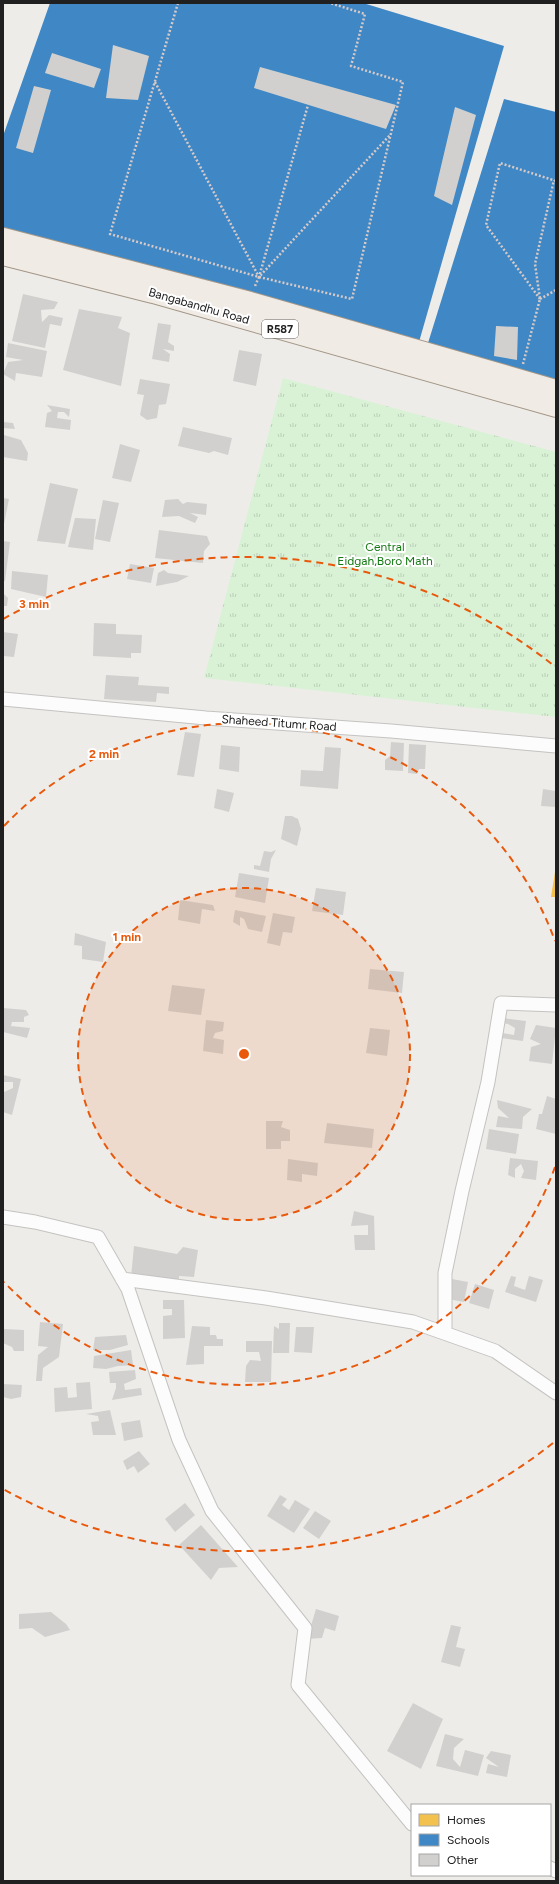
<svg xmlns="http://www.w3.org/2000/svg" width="559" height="1884" viewBox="0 0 559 1884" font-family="Figtree,sans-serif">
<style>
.park{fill:url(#park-tufts)}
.homes{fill:#f2c14e}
.schools{fill:#3f88c5}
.building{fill:#d2d0ce}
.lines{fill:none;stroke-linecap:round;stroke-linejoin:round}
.minor-casing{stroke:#c4c3c1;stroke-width:15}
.primary-casing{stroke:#a39787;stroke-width:22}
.path{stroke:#d7c9c8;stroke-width:2.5;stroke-dasharray:2 2;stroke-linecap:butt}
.minor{stroke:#fcfcfc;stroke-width:13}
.primary{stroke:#f1ebe6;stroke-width:20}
.ring{fill:none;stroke:#e8590c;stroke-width:2;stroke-dasharray:7 5}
.labels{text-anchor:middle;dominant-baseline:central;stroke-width:4;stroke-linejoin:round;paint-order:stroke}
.shield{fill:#fff;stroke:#636363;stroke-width:1}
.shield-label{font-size:11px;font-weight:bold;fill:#202020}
.street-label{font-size:12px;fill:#202020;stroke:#fff}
.park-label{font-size:12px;fill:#137912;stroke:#fff}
.centre{fill:#e8590c;stroke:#fff;stroke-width:2}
.ring-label{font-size:12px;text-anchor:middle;font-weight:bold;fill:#e8590c;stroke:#fff;stroke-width:4;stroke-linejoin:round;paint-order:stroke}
</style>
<defs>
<pattern id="park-tufts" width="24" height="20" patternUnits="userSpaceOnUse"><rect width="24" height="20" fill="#d9f2d6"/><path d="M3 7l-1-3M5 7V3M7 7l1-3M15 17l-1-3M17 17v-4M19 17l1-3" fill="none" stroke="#bacfb7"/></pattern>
</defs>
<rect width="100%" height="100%" fill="#eeece9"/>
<path class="park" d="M283,378L556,452V717L204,678Z"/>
<path class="homes" d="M35,174L92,190L87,209L29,192Z
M555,872L556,897H551Z"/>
<path class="schools" d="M50,3H363L504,46L419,342L3,234V136Z
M504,99L556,112V382L428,343Z"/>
<path class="building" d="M113,45L149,56L138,100L106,98Z
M52,53L101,69L94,88L45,73Z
M260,67L396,105L386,129L254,88Z
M34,86L51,90L33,153L16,148Z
M455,107L476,115L452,205L434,196Z
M23,294L58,302L54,309L41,310L42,322L49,315L63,318L61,326L50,324L45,348L12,341Z
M79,309L122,317L118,328L130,333L121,386L63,370Z
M158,323L171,325L168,342L174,346V351L163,349L170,354L169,362L152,359Z
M496,326L518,327L517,360L494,356Z
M8,343L47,351L42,377L16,373L15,381L3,374L8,362L23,360L6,357Z
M239,350L262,354L256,386L233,381Z
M140,379L170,384L166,404L159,405L157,418L147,420L140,415L144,395L137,394Z
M47,405L70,409L69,417L64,412H58L57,418L71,420L70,430L45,427L47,413L52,411Z
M3,422L13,423L15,429L3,428Z
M183,427L232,438L228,455L214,451L209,453L178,446Z
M4,435L21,440L28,453L27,461L3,457Z
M120,444L140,450L131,482L112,478Z
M50,483L78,489L65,544L37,541Z
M3,498L9,499L4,524H3Z
M178,499L183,504L187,502L207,504L206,515L190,513L198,517L195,523L179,516L162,517L165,500Z
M103,500L119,503L110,542L95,539Z
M75,518L96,519L93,550L68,547Z
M159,530L207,536L210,544L204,551L203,563L155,558Z
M3,541L10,542L5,581H3Z
M130,564L154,568L151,583L127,579Z
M164,570L168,573L189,576L177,582L156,586L158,573Z
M12,571L48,575L46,597L11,589Z
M3,593L8,598L7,606H3Z
M94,623L116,624V634L142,635L141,653H131V658L93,656Z
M3,632L18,634L14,657L3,656Z
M106,675L139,677L138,685L169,687V694L157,693L156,702L104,699Z
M185,732L201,734L194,777L177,775Z
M391,742L404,743L403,771L385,770V760L390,756Z
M409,744L426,745L425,769H419L417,774L408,773Z
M221,745L240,747L239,772L219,769Z
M325,747L341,748L338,789L300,786L301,770L323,771Z
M217,789L234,793L229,812L214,808Z
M543,789L556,791V807L541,806Z
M285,816H292L298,819L301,829L297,846L281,839Z
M276,850L271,859L269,872L254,869V865L260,866L264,851L271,852Z
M239,873L269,878L265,903L235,897Z
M316,888L346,892L343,915L312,911Z
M180,900L213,905L215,911L202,909L200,924L178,920Z
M235,910L266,916L262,932L248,929L244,919L240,917V926L233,922Z
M273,913L295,917L292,933L283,932L280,946L267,943Z
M75,933L106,942L103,962L82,959V946L74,945Z
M370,969L404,972L402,993L368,989Z
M172,985L205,989L201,1015L168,1011Z
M3,1008L26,1010L29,1015L24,1017V1022H12L11,1026L30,1028L27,1038L3,1032Z
M503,1018L526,1021L523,1041L501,1038L502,1033L514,1035L515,1028L508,1024L502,1023Z
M206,1020L224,1022L223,1031L215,1033L213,1038L224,1040L223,1054L203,1051Z
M536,1025L556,1028L552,1064L529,1061L531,1047L541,1044L530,1039Z
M370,1028L390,1030L387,1056L366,1053Z
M3,1075L21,1079L12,1115L3,1112L4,1092L13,1088V1082H3Z
M547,1096L556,1099V1134L536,1129L539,1114H542Z
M497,1100L532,1109L523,1117L522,1129L496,1127L498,1116L509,1118L498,1108Z
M266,1121H283L281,1127L290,1130V1141H281V1149H266Z
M327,1123L374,1129L372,1148L324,1143Z
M489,1129L519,1134L516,1154L486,1149Z
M510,1158L538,1161L536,1180L521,1178L524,1171L521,1164L515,1169V1178L508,1175Z
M288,1159L318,1163L317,1176L302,1174V1182L287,1180Z
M354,1211L374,1216L375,1250H355L354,1235H368V1225L351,1226Z
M134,1246L177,1254L183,1247L198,1250L194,1277L179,1276V1280L131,1277Z
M511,1276L516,1277L514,1286L525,1290L529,1276L543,1280L536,1302L505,1292Z
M452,1279L468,1282L464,1302L448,1299Z
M475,1284L494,1290L489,1309L469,1303Z
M163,1300H184L185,1338L163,1339V1316L172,1315V1309H163Z
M40,1322L63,1324L59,1357L43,1368L42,1381H36L38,1355L48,1347L38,1346Z
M279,1323H290L289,1353H273L274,1326L279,1329Z
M192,1326L210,1327V1335H216L217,1339H223V1346H204V1364L186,1365Z
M296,1327H314L312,1353L294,1352Z
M4,1329L24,1330V1351H14L12,1347L3,1343Z
M126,1335L128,1345L110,1350H93L95,1337Z
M246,1341H272L271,1382H245L246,1366L250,1360L261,1361L259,1352H246Z
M131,1350L133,1365L118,1366L106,1369L93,1368L94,1356Z
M135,1370L136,1379L124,1384L125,1390L141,1388L142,1395L112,1400L116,1388V1383H110L109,1372Z
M90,1382L92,1409L55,1412L54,1388L67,1387L68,1398L77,1397L76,1383Z
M3,1384L22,1385L21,1397L11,1399L3,1397Z
M110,1410L116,1435H93L91,1422L99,1421L98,1416L86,1414Z
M140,1420L143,1437L124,1441L121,1423Z
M139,1451L150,1464L138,1473L134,1466L127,1470L123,1461Z
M280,1495L287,1499L282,1505L289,1510L295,1500L310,1509L294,1533L267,1516Z
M185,1503L195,1515L175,1532L165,1519Z
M315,1511L331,1521L319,1539L303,1528Z
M201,1525L238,1567L219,1568L211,1580L179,1545Z
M316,1609L339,1616L335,1631L325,1628L322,1638L307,1639Z
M51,1612L66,1624L70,1630L45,1637L32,1628L19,1629V1614Z
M451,1625L461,1627L456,1647L465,1649L460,1667L441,1662Z
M413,1703L443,1719L421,1769L387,1751Z
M445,1734L464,1739L454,1748L453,1759L460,1767L465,1750L484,1755L478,1776L436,1766Z
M491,1751L511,1755L507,1777L486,1773L488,1764L499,1767L486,1758Z"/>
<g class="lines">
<defs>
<path id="minor" d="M3,699L206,718L391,731L556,746
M3,1217L35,1222L98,1237L128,1289L179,1440L212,1511L305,1628L298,1685L412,1824
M122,1279L266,1298L413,1322L495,1351L556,1393
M445,1333V1273L462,1191L488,1082L501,1003L556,1005
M550,1868L556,1871"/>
<path id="primary" d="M3,238L250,302L556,390
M3,255L153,293L556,407"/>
</defs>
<use href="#minor" class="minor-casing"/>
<use href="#primary" class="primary-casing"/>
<path class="path" d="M178,3L110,234L259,277L352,299L403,82L351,66L365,14L330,3
M155,82L259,277L308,105
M255,286L259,277L390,135
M540,299L486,225L500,163L556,181
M540,299L556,290
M523,364L540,299L535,264L554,180"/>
<use href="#minor" class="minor"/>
<use href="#primary" class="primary"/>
</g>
<circle cx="244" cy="1054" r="166" fill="#e8590c" fill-opacity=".12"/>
<g class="ring">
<circle cx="244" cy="1054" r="166"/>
<path d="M555 1167A331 331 0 0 1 4 1282M4 826A331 331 0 0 1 555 941"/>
<path d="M553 1443A497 497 0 0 1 3 1489M3 619A497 497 0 0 1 553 665"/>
</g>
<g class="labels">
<rect class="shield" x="262" y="320" width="36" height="18" rx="3"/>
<g class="shield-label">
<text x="280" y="329">R587</text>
</g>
<g class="street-label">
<text transform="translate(199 306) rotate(16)">Bangabandhu Road</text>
<text transform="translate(279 723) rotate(4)">Shaheed Titumr Road</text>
</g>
<g class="park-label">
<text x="385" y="547">Central<tspan x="385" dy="14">Eidgah,Boro Math</tspan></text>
</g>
</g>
<circle cx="244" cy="1054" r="6" class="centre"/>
<g class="ring-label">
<text x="34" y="608">3 min</text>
<text x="104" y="758">2 min</text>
<text x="127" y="941">1 min</text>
</g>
<rect width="559" height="1884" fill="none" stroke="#202020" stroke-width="8"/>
<rect x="411" y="1804" width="140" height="72" fill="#ffffff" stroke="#a6a6a6"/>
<rect x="419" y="1814" width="20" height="12" fill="#f2c14e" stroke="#a6a6a6"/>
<text x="447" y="1824" font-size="12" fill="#202020">Homes</text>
<rect x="419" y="1834" width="20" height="12" fill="#3f88c5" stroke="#a6a6a6"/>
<text x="447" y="1844" font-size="12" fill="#202020">Schools</text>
<rect x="419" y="1854" width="20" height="12" fill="#d2d0ce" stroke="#a6a6a6"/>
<text x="447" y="1864" font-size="12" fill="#202020">Other</text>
</svg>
